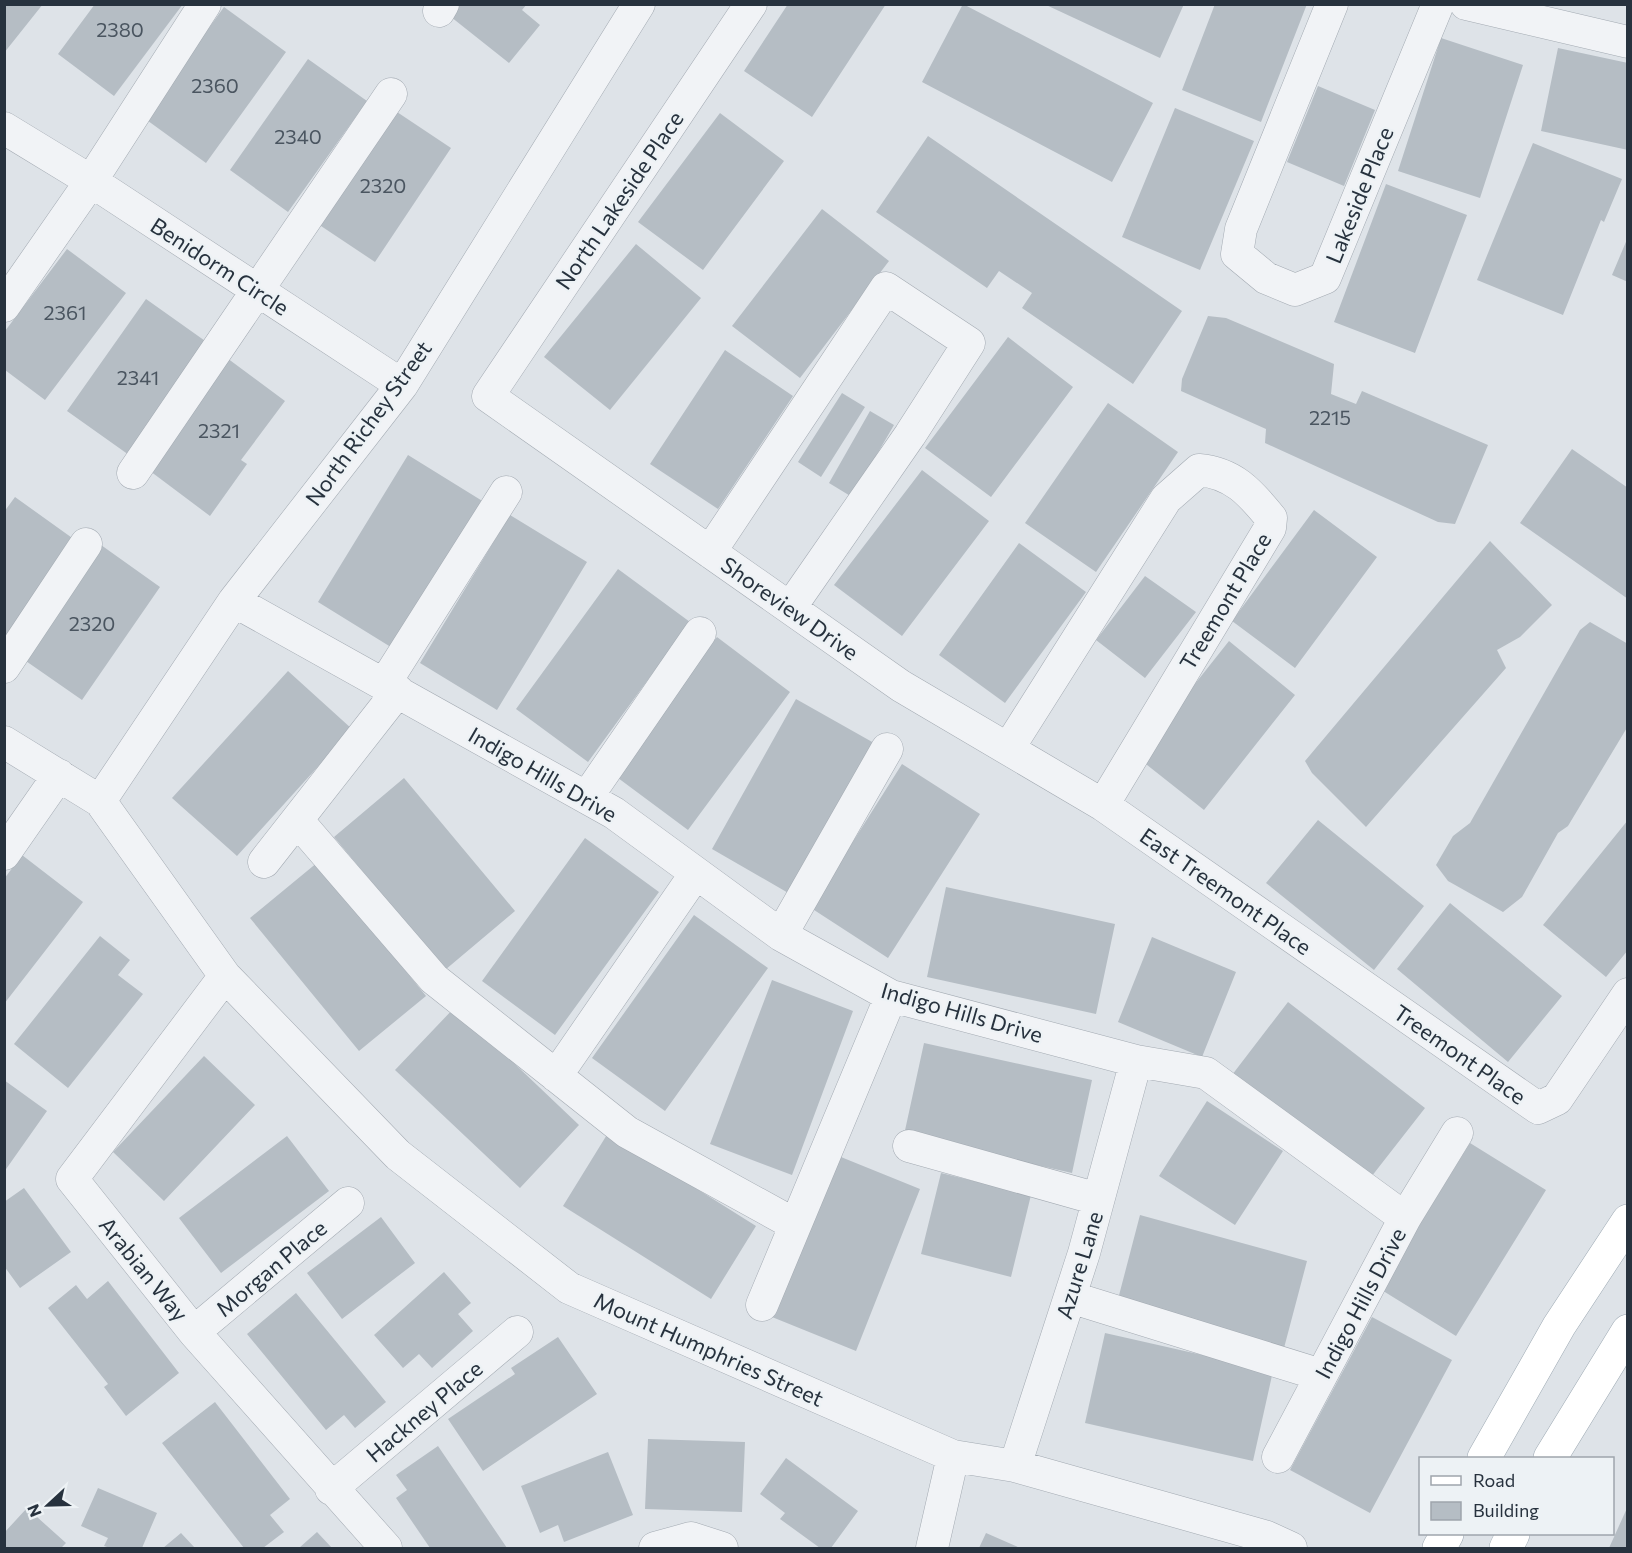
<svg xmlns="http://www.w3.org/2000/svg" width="1632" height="1553" viewBox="0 0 1632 1553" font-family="Commissioner,sans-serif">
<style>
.building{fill:#b5bdc4}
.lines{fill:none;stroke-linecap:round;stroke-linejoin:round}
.minor-casing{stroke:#a3aab2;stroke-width:33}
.major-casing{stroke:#9da9b3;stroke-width:34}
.minor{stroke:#f1f3f6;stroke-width:32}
.major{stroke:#fff;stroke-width:33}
.labels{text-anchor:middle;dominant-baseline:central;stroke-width:4.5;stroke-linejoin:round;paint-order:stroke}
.number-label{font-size:20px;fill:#4a5560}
.street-label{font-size:22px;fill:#27323e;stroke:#edf2f5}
</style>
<rect width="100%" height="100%" fill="#dee3e8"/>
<path class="building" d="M4,4H43L4,53Z
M95,4H183L114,96L58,54Z
M453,4H527L522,10L540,25L509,63L446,13Z
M788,4H886L812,117L744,71Z
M963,4L1153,103L1112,182L922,82Z
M1044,4H1184L1160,58Z
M1215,4H1307L1261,122L1182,90Z
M224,7L286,52L206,163L144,118Z
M1441,38L1523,65L1480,198L1398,171Z
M1558,48L1628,63V150L1541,131Z
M308,59L367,101L288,212L230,170Z
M1318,86L1375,110L1344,186L1287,162Z
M391,108L451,148L375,262L315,222Z
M1175,108L1254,141L1200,270L1122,237Z
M720,113L784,161L703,270L638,222Z
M928,136L1182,311L1133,384L1022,308L1032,293L999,271L987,288L876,212Z
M1533,143L1622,179L1604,222L1601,220L1563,315L1477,280Z
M1386,184L1467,215L1415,353L1334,322Z
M822,209L889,261L800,378L732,326Z
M1628,237V282L1612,275Z
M636,244L701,298L610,410L544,357Z
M67,249L126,293L45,400L5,370V331Z
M146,299L208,343L129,455L67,411Z
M1208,316L1226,318L1334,364L1331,394L1356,404L1362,391L1488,445L1455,524L1438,522L1265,443L1266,429L1181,391L1182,379Z
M1008,337L1073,387L991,497L925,448Z
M725,350L793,396L718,509L650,464Z
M227,358L285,401L241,460L247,464L210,516L146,468Z
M842,393L865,407L821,477L798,462Z
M1108,403L1178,452L1096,572L1025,523Z
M870,411L894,425L852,497L829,483Z
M1572,449L1628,488V599L1520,523Z
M408,455L484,502L394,649L318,602Z
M922,470L989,521L902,636L834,585Z
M15,497L75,540L4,639V512Z
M1314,510L1377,557L1295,668L1232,621Z
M510,515L587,562L497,710L420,663Z
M1490,541L1552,605L1520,637L1497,650L1506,668L1366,827L1312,773L1305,761Z
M1019,543L1086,592L1005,703L939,655Z
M101,545L160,587L82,700L23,659Z
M618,569L690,622L588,762L516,709Z
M1145,576L1196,612L1145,678L1096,640Z
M1590,622L1628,644V726L1568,826L1558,833L1522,897L1503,912L1448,881L1436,865L1453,836L1470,823L1580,630Z
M717,637L790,692L688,830L614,775Z
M1229,641L1295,695L1204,810L1137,757Z
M288,671L352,729L237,856L172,798Z
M796,699L874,743L790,894L712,849Z
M902,764L980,814L888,958L811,908Z
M404,778L515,911L445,970L334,837Z
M1318,820L1424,906L1374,970L1266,883Z
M1628,820V950L1606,977L1543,925Z
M585,838L659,892L555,1035L482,981Z
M22,855L83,902L4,1004V879Z
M318,862L426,996L359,1051L250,918Z
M946,887L1115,924L1096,1014L927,977Z
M1450,903L1562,996L1508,1062L1397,969Z
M694,915L768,968L665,1111L592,1058Z
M100,936L130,960L118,975L143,994L68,1088L14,1044Z
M1152,937L1236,972L1202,1057L1118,1022Z
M772,980L853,1011L792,1175L710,1144Z
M1288,1002L1425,1108L1368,1181L1232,1075Z
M455,1007L579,1125L520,1188L395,1070Z
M924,1043L1092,1080L1072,1173L904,1135Z
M204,1056L255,1105L164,1201L113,1152Z
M4,1080L47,1111L4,1172Z
M1207,1101L1283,1151L1235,1225L1159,1176Z
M608,1133L756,1226L711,1299L563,1206Z
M287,1136L329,1191L221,1273L179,1218Z
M1470,1143L1546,1190L1456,1336L1380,1289Z
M836,1155L920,1189L856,1351L772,1317Z
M941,1173L1031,1195L1011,1277L921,1254Z
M24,1188L71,1252L20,1288L4,1266V1202Z
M1140,1215L1307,1261L1284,1348L1117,1303Z
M381,1217L415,1263L342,1319L307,1273Z
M444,1272L471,1303L458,1314L473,1331L432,1368L419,1354L403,1368L374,1335Z
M108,1281L179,1373L126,1416L104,1387L108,1384L48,1308L76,1285L87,1299Z
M296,1293L386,1402L355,1428L344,1415L326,1430L247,1334Z
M1372,1317L1452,1360L1370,1513L1290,1470Z
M1105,1333L1273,1371L1253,1461L1085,1423Z
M558,1337L597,1394L483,1471L448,1419L515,1374L511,1368Z
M215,1402L290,1499L270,1515L284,1532L263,1548H244L162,1443Z
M648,1439L745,1442L742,1512L645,1509Z
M438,1446L507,1548H430L396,1498L407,1490L396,1475Z
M608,1452L633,1515L564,1542L558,1525L540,1533L521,1486Z
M786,1458L858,1511L831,1548H820L780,1519L785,1513L760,1494Z
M98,1488L157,1513L142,1548H110L104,1546L108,1538L81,1526Z
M1628,1506V1548H1609Z
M27,1508L66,1543L61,1548H4V1533Z
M317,1532L332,1548H299Z
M181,1533L195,1548H163Z
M986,1533L1020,1548H979Z"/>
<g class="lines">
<defs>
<path id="minor" d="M751,4L488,396L901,686L1103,805L1538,1108L1557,1099L1628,994
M1332,4L1241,229L1237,254L1266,278L1295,290L1325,278L1438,4
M1466,4L1628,42
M439,11L443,4
M4,128L91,181L402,385
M4,306L91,181L205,4
M133,473L391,94
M710,552L886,288L969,343L910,435L790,608
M234,601L614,813L781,935L891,996L1136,1061L1206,1073L1405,1218L1278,1457
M4,667L86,544
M385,683L506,492
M4,742L100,801L225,976L398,1155L569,1288L953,1456L1015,1466L1267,1537L1291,1548
M1008,749L1166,499L1199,470C1233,473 1250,492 1271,518L1270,528L1103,805
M587,797L700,633
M100,801L234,601L402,385L639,4
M297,820L434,979L627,1132L794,1224
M4,854L59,775
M264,862L398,691
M781,935L887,749
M225,976L72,1179L194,1332L386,1548
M556,1076L696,873
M909,1146L1098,1199
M1405,1218L1457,1133
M1070,1297L1321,1375
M762,1305L891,996
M194,1332L348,1203
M1015,1466L1084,1253L1136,1061
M331,1489L517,1332
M655,1548L691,1538L722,1548
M932,1548L953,1456"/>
<path id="major" d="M1484,1458L1559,1326L1628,1221
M1550,1458L1628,1331
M1439,1548L1447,1534
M1506,1548L1513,1534"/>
</defs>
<use href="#minor" class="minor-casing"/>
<use href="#major" class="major-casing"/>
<use href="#minor" class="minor"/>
<use href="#major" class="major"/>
</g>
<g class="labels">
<g class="number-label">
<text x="120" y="29">2380</text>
<text x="215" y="85">2360</text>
<text x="298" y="136">2340</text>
<text x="383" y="185">2320</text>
<text x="65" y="312">2361</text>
<text x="138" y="377">2341</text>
<text x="1330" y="417">2215</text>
<text x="219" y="430">2321</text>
<text x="92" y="623">2320</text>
</g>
<g class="street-label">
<text transform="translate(1359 195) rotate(-68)">Lakeside Place</text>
<text transform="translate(619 200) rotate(-56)">North Lakeside Place</text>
<text transform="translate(220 266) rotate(33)">Benidorm Circle</text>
<text transform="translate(368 423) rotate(-54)">North Richey Street</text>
<text transform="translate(1225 601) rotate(-59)">Treemont Place</text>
<text transform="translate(790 608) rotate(35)">Shoreview Drive</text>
<text transform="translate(543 774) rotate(30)">Indigo Hills Drive</text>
<text transform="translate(1226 891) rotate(35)">East Treemont Place</text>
<text transform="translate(962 1012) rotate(16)">Indigo Hills Drive</text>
<text transform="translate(1460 1054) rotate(35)">Treemont Place</text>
<text transform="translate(1079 1265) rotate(-73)">Azure Lane</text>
<text transform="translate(271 1268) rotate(-40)">Morgan Place</text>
<text transform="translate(144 1269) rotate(51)">Arabian Way</text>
<text transform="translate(1360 1303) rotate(-62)">Indigo Hills Drive</text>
<text transform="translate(709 1349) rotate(24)">Mount Humphries Street</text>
<text transform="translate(424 1411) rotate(-40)">Hackney Place</text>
</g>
</g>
<rect width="1632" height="1553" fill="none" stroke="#27323e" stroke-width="12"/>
<rect x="1419" y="1457" width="195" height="78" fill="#edf2f5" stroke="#9ea5ac" stroke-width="1.5"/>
<rect x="1431" y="1476" width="30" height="9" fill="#ffffff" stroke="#9ea5ac" stroke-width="1.5"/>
<text x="1473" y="1487" font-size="18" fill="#27323e">Road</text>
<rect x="1431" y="1502" width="30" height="18" fill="#b5bdc4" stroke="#9ea5ac" stroke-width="1.5"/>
<text x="1473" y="1517" font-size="18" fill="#27323e">Building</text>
<g transform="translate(48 1505) rotate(248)" stroke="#edf2f5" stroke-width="4.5" paint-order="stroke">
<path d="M0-4.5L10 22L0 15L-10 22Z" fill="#27323e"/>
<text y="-9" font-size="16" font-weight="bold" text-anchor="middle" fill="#27323e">N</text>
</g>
</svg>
